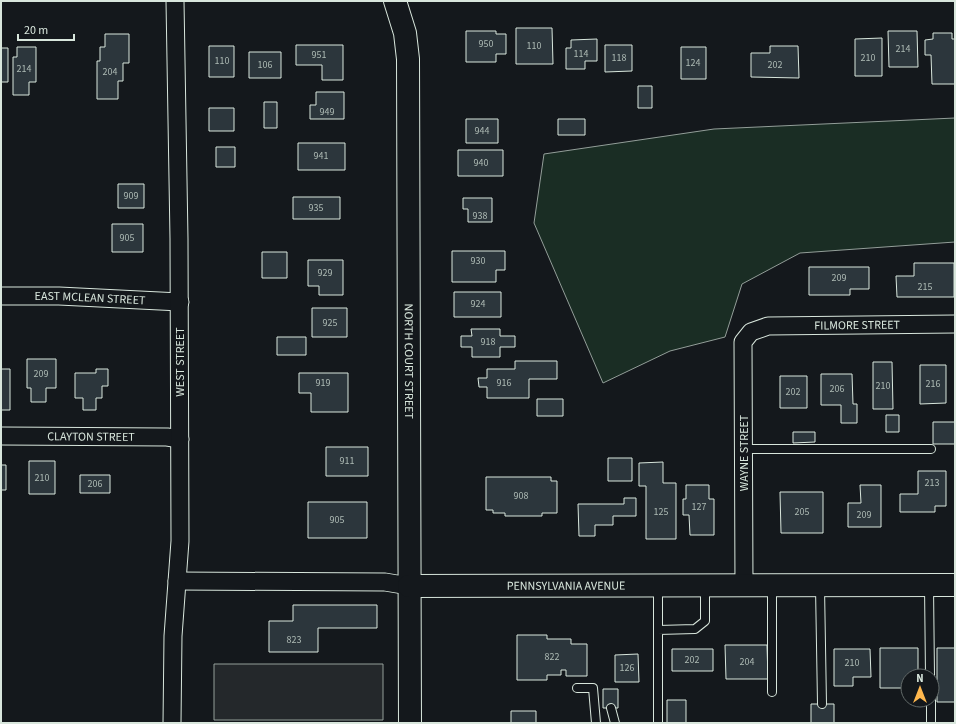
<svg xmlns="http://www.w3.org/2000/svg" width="956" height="724" viewBox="0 0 956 724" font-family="'Source Sans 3',sans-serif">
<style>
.green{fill:#1a2d24;stroke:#939e99}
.parking{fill:#24282b;stroke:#939e99}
.building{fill:#2c363c;stroke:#d8e6dc}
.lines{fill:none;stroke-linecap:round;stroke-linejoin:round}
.service-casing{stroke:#d8e6dc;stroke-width:10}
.minor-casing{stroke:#d8e6dc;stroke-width:19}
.secondary-casing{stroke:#d8e6dc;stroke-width:24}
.service{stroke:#14181c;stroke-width:8}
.minor{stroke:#14181c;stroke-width:17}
.secondary{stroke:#14181c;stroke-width:22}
.labels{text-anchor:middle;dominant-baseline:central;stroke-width:3;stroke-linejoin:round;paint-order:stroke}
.number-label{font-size:10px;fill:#adbab4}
.street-label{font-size:12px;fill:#d8e6dc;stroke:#14181c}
</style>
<rect width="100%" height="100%" fill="#14181c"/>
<path class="green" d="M955,118V242L800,253L742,284L725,337L670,351L603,383L534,223L544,154L714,129Z"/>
<path class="parking" d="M214,664H383V720H214Z"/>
<path class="building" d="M516,28H552L553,64H516Z
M466,31H496V34H506V54H496V62H466Z
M888,31H917L918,67H889Z
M933,33H952V39H955V84H932L931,55H925V40L933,39Z
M105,34H129V63H123V81H118V99H97V61H100V47H105Z
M882,38V76H855V39Z
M597,39V61H585V69H566V48H571V40Z
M296,45H343V80H322V65H296Z
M605,45H632V71L605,72Z
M209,46H234V77H209Z
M770,46H798L799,78L751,77V53H770Z
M17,47H36V82H29V95H13V57H17Z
M681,47H706V79H681Z
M1,48H8V82H1Z
M249,52H281V78H249Z
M638,86H652V108H638Z
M316,92H344V119H310V105H316Z
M264,102H277V128H264Z
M209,108H234V131H209Z
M466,119H498V143H466Z
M558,119H585V135H558Z
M298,143H345V170H298Z
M216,147H235V167H216Z
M458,150H503V176H458Z
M118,184H144V208H118Z
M293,197H340V219H293Z
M463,198H492V222H468V209H463Z
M112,224H143V252H112Z
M452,251H505V270H496V282H452Z
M262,252H287V278H262Z
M308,260H343V295H319V286H308Z
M914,263H954V297H897L896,276H914Z
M809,267H869V289H850V295H809Z
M454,292H501V317H454Z
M312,308H347V337H312Z
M471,329H500V336H515V347H500V357H472V347H461V336H472Z
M277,337H306V355H277Z
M27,359H56V388H46V402H31V388H27Z
M515,361H557V379H529V398H487V387H479L478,378H487V369H515Z
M873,362H892L893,409H873Z
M920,365H946V403L920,404Z
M1,369H10V410H1Z
M96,369H108V386H102V398H96V410H83V398H75V373H96Z
M299,373H348V412H311V393H299Z
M821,374H852L853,404H857V423H841V405H821Z
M780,376H807V408H780Z
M537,399H563V416H537Z
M886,415H899V432H886Z
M933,422H955V444H933Z
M793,432H815V442L793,443Z
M326,447H368V476H326Z
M608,458H632V481H608Z
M29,461H55V494H29Z
M663,462V483H676V539H646V486H639V463Z
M1,465H6V490H1Z
M918,471H946V506H935V512H900V494H918Z
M80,475H110V493H80Z
M486,477H551V481H557V513H542V516H505V513H493V510H486Z
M686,485H709V499H714V535H690L689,515H683V499H686Z
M860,485H881V527H848V503H861Z
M780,492H823V533H781Z
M624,498H636V516H613V525H595V536H579L578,504H624Z
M308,502H367V538H308Z
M293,605H377V628H318V652H269V621H293Z
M517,635H547V639H571V644H587V676H566V670H561V675H547V680H517Z
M725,645H767L768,679H726Z
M880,648H918V676H908V688H880Z
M937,648H955V702H937Z
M672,649H713V671H672Z
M834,649H870L871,677H853V686H834Z
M638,654L639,682H615V655Z
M603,689H618V708H603Z
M667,700H686V723H667Z
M811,704H834V723H811Z
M511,711H536V723H511Z"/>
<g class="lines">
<defs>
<path id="service" d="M744,449H931
M658,586V723
M929,586L930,676
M772,587V692
M820,587L822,704
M658,630L695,629L705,621V586
M577,688H593L596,723
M931,700V723
M611,708L615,723"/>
<g id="minor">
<path id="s1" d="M1,296H59L180,302"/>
<path id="s2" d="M1,436L167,437L180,439"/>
<path d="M177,581L385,582L409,586"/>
<path id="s3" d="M744,586L743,342L751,332L768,326L955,324"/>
<path d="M172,723L173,636L180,541L179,239L175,1"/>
</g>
<g id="secondary">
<path id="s4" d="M395,1L405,33L408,59L410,723"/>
<path id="s5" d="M409,586L955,585"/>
</g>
</defs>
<use href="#service" class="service-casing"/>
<use href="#minor" class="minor-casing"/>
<use href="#secondary" class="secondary-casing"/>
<use href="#service" class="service"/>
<use href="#minor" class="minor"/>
<use href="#secondary" class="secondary"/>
</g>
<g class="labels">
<g class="number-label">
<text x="486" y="44">950</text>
<text x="534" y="46">110</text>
<text x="903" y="49">214</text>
<text x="581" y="54">114</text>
<text x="319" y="55">951</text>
<text x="619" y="58">118</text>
<text x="868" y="58">210</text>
<text x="222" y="61">110</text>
<text x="693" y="63">124</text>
<text x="265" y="65">106</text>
<text x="775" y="65">202</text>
<text x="24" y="69">214</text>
<text x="110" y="72">204</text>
<text x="327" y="112">949</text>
<text x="482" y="131">944</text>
<text x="321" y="156">941</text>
<text x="481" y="163">940</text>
<text x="131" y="196">909</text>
<text x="316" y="208">935</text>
<text x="480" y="216">938</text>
<text x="127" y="238">905</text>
<text x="478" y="261">930</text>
<text x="325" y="273">929</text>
<text x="839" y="278">209</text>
<text x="925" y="287">215</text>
<text x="478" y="304">924</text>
<text x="330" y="323">925</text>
<text x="488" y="342">918</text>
<text x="41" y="374">209</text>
<text x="323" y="383">919</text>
<text x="504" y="383">916</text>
<text x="933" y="384">216</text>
<text x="883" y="386">210</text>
<text x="837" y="389">206</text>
<text x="793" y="392">202</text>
<text x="347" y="461">911</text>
<text x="42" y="478">210</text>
<text x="932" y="483">213</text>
<text x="95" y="484">206</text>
<text x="521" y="496">908</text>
<text x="699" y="507">127</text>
<text x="661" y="512">125</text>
<text x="802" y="512">205</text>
<text x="864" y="515">209</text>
<text x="337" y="520">905</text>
<text x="294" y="640">823</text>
<text x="552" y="657">822</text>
<text x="692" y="660">202</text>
<text x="747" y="662">204</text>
<text x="852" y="663">210</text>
<text x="627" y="668">126</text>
</g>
<g class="street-label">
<text stroke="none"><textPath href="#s1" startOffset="89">EAST MCLEAN STREET</textPath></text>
<text stroke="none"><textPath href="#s3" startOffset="364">FILMORE STREET</textPath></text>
<text stroke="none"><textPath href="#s4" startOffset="362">NORTH COURT STREET</textPath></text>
<text transform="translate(180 362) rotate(-90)">WEST STREET</text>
<text stroke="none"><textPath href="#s2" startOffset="90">CLAYTON STREET</textPath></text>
<text transform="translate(744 453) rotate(-90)">WAYNE STREET</text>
<text stroke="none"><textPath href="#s5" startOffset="157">PENNSYLVANIA AVENUE</textPath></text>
</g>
</g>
<rect width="956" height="724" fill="none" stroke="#d8e6dc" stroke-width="4"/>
<g transform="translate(920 688)"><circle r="19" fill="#14181c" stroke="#626a69"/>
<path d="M0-3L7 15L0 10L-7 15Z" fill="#ffb74d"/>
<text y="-6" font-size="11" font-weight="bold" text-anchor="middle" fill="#d8e6dc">N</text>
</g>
<path d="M18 34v6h56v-6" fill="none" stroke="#d8e6dc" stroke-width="2"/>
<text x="24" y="34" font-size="12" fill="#d8e6dc" stroke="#14181c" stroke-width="3" paint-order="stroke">20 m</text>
</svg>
